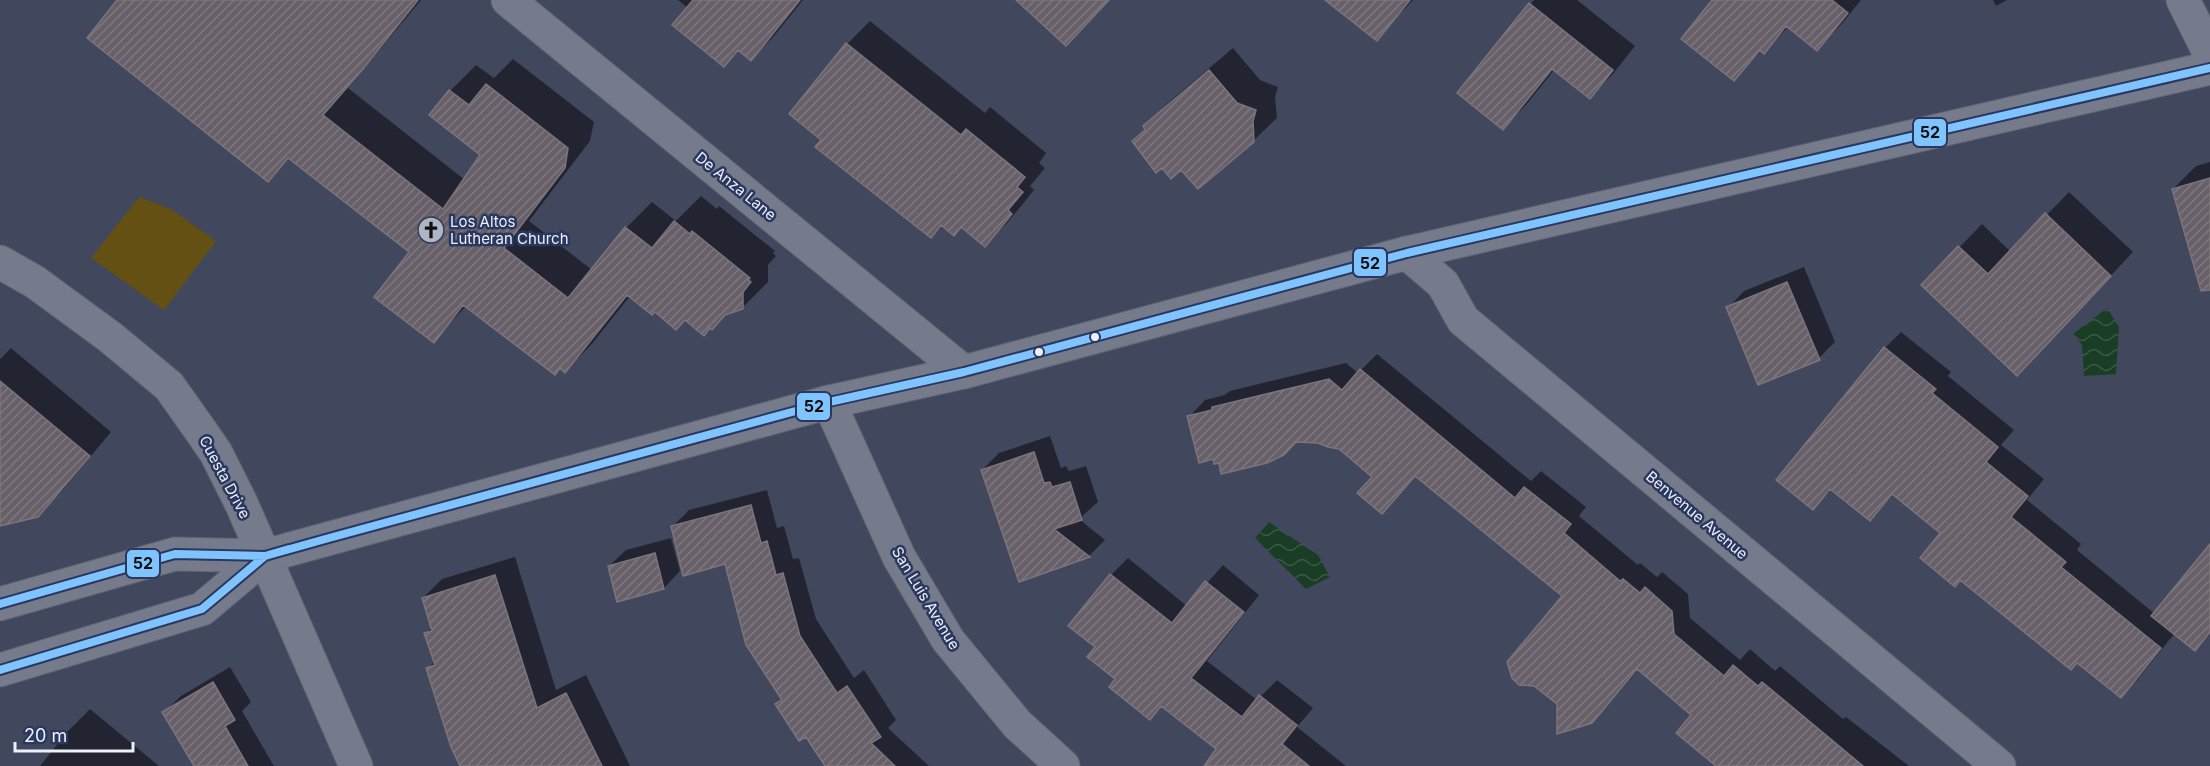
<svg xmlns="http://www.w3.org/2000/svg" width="2210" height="766" viewBox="0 0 2210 766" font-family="Inter,sans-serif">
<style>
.green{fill:#635012}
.water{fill:url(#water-waves)}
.shadow{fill:#0007}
.building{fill:url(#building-hatch);stroke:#7c747b;stroke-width:1.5}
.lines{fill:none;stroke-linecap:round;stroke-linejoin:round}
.minor-casing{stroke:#5d6272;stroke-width:35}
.tertiary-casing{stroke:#5d6272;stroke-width:35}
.secondary-casing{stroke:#5d6272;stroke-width:35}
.minor{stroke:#767b8c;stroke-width:33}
.tertiary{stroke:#767b8c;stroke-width:33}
.secondary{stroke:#767b8c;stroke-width:33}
.bus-1-casing{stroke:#2a375e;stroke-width:12}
.bus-1{stroke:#80c4ff;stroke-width:8}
.bus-dot{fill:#ecf0fa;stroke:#2a375e;stroke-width:2}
.labels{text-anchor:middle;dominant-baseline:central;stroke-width:5;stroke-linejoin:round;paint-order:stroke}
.street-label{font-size:15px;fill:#ecf0fa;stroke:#2a375e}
.poi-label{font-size:15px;fill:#ecf0fa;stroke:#2a375e;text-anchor:start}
.line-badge{stroke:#2a375e;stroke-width:2}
.pale-badge-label{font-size:16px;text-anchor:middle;font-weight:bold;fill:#111}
</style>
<defs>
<pattern id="water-waves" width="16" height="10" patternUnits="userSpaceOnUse" patternTransform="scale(1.5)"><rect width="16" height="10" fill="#1a3d25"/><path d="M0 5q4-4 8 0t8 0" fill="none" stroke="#3b5946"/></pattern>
<pattern id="building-hatch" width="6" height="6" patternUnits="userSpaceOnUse" patternTransform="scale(1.5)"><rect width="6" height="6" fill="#686069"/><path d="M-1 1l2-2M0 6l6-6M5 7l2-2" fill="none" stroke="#7e777f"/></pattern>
</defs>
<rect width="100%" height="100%" fill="#41475d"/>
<path class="green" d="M139,197L171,209L216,241L164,310L91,258Z"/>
<path class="water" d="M2107,308L2119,327L2116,374L2084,376L2082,345L2073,334Z
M1269,522L1318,555L1330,577L1306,589L1255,538Z"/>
<path class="shadow" d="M119,0H421L348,88L465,180L482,155L450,91L476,65L494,78L513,59L594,122L590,141L529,221L592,270L626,228L652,202L676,221L701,196L717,209L719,206L775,251L773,253L776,256L768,265V282L742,308L727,313L712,328L656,310L630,296L591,345L565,371L467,305L433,341L411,252L290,157L268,180Z
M678,0H803L774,36L751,59L739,50L724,65L688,8Z
M1327,0H1413L1376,39Z
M1534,0H1577L1635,46L1613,74L1590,97L1555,69L1526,105L1503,128L1460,92Z
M1714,0H1861L1840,26L1817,49L1789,26L1764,52L1762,50L1734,79Z
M1993,0H2007L1996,6Z
M870,21L985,113L990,107L1046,153L1039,163L1045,168L1030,186L1034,190L1008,222L985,245L961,226L943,224L931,236L823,139L847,44Z
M1233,48L1260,80L1278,87L1275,97L1277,118L1253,141L1146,129L1145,126L1168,103Z
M2210,162V252L2173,189L2196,166Z
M2069,192L2133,252L2040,351L1923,285L1982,224L2011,252Z
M1804,267L1835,342L1819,358L1728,308L1744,291Z
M1901,332L1951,372L1948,376L2014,430L2001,445L2044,479L2027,500L2081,544L2077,550L2155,614L2210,547V634L2194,649L2175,633L2137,680L2121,696L1942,533L1894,494L1870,519L1832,489L1813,508L1885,348Z
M11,348L111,432L61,492L37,516L0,525V359Z
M1377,354L1531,481L1541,471L1586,507L1579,516L1638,565L1640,563L1657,577L1662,572L1688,594L1690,618L1740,660L1750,649L1775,671L1780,666L1843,719L1846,717L1909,766H1719L1693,715L1639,669L1592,722L1565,595L1416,475L1382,512L1374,477L1340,447L1318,441L1296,440L1220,462L1189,417L1205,400L1225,395L1230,391L1346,363L1358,373Z
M1050,436L1061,468L1066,466L1069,471L1086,466L1098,502L1079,519L1105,540L1089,556L1020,580L982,470L999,453Z
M767,490L777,528L784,526L793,559L799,558L816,619L854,678L864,670L896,720L888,728L929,766H827L807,735L777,704L783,698L726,563L672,527L689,510Z
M671,538L680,571L664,588L609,566L626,550Z
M515,557L556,690L586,675L630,766H462L428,668L435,661L426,634L432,627L423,598L442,579Z
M1128,558L1187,606L1223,565L1259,595L1207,661L1257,700L1277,680L1313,708L1297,727L1346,766H1215L1219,749L1162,705L1150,718L1098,647L1071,626L1111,575Z
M230,667L251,702L242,711L274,766H196L164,712L181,696Z
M90,709L159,766H40L67,732Z"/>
<path class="building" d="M117,0H418L363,69L323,115L443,209L480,155L429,115L449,90L469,105L486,84L568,148L565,168L504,248L568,298L625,227L652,248L674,221L690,234L692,231L750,278L748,280L751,282L743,292V309L725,315L712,330L710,328L704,336L685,320L676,330L655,312L652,315L627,295L565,373L560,368L555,375L463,305L434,343L374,297L409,252L288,158L268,182L87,38Z
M693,0H800L751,61L738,50L724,67L672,25Z
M1016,0H1109L1066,46Z
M1325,0H1410L1377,41Z
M1712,0H1832L1848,13L1817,51L1786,26L1764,54L1760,50L1734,81L1681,39Z
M1529,3L1613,70L1590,99L1552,69L1503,130L1457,93Z
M846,43L961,135L966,129L1025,177L1017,187L1023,192L1008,210L1012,214L985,247L961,227L954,236L941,225L931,238L815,147L821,140L789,114Z
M1209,70L1237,103L1256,110L1253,121L1254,142L1198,189L1181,170L1171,179L1162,168L1156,173L1132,141L1145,130L1143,126Z
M2210,178V290L2201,291L2172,189Z
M2045,213L2111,276L2017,376L1921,285L1958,246L1988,274Z
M1787,282L1820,360L1758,385L1726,307Z
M1884,347L1936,389L1932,393L1998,447L1986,462L2028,496L2011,517L2066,562L2061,567L2161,648L2121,698L2077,663L2071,670L1960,580L1955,587L1920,558L1940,533L1892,494L1870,521L1830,489L1813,510L1776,480Z
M1360,369L1515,498L1524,487L1571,524L1564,533L1620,581L1623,579L1640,593L1645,587L1672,611L1674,634L1724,676L1733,665L1758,686L1762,682L1863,766H1716L1676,733L1691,715L1637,669L1592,723L1557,734V704L1534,686L1519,685L1512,678L1507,662L1562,596L1415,476L1382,514L1357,493L1372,477L1339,449L1328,447L1318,443L1296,442L1284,455L1267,463L1221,474L1219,463L1214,464L1213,459L1199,463L1187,416L1212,410V407L1329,379L1342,390Z
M0,381L90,456L38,517L0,526Z
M1034,452L1044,483L1050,482L1052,487L1070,482L1082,520L1054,529L1090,557L1019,582L981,470Z
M751,505L761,543L767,541L776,575L783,573L800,636L837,693L847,686L881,737L871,743L895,766H825L806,737L799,741L775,704L782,700L746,645L725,564L683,576L671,526Z
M2210,544V632L2195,651L2151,616Z
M655,553L664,589L617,602L608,566Z
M1110,574L1172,623L1205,581L1244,612L1191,678L1242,717L1259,695L1297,725L1282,744L1309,766H1204L1216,749L1161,706L1150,720L1109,687L1115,679L1087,657L1095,647L1068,626Z
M495,575L537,708L566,693L602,766H460L451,747L426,668L435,665L424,633L432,631L422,598Z
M213,682L235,720L225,726L248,766H194L162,712Z"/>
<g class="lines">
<defs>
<path id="minor" d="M508,0L964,372
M2183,0L2210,54
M1407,253L1443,284L1463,320L1999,766
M829,402L899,557L948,640L1017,724L1063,766"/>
<path id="tertiary" d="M0,262L35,282L110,337L169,386L203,434L216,453L242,505L356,766"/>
<path id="secondary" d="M0,604L175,554L265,556L829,402L964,372L1407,253L2210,68
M0,670L202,609L265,556"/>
</defs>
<use href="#minor" class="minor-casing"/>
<use href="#tertiary" class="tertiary-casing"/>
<use href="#secondary" class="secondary-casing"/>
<use href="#minor" class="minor"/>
<use href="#tertiary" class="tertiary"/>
<use href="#secondary" class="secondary"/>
<defs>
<path id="bus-1" d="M0,604L175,554L265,556L289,549
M0,670L202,609L265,556L329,538L829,402L964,372L1407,253L2210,68"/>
</defs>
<use href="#bus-1" class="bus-1-casing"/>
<use href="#bus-1" class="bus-1"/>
</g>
<defs>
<symbol id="church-disc" viewBox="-11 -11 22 22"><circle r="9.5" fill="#b0b5c3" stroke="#2a375e"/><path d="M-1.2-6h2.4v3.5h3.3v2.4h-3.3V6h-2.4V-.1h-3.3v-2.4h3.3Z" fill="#111"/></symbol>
</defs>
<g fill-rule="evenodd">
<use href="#church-disc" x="416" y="215" width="30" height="30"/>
</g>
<g class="bus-dot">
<circle cx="1095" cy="337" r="5"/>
<circle cx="1039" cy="352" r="5"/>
</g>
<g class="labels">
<g class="street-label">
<text transform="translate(736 186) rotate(39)">De Anza Lane</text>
<text transform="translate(225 477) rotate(62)">Cuesta Drive</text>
<text transform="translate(1697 515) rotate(40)">Benvenue Avenue</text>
<text transform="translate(926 598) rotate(59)">San Luis Avenue</text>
</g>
<g class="poi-label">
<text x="450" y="221">Los Altos<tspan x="450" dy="17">Lutheran Church</tspan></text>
</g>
</g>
<g class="line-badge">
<rect x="1913" y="118" width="34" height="29" rx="6" fill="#80c4ff"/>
<rect x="1353" y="248" width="34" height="29" rx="6" fill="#80c4ff"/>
<rect x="796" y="392" width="35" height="29" rx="6" fill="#80c4ff"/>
<rect x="126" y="549" width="34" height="29" rx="6" fill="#80c4ff"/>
</g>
<g class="pale-badge-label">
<text x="1930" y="138">52</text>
<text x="1370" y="269">52</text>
<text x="814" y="412">52</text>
<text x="143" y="569">52</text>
</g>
<path d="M15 742v9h118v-9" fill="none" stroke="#ecf0fa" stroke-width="3"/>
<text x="24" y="742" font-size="18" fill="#ecf0fa" stroke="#2a375e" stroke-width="4.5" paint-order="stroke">20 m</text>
</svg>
